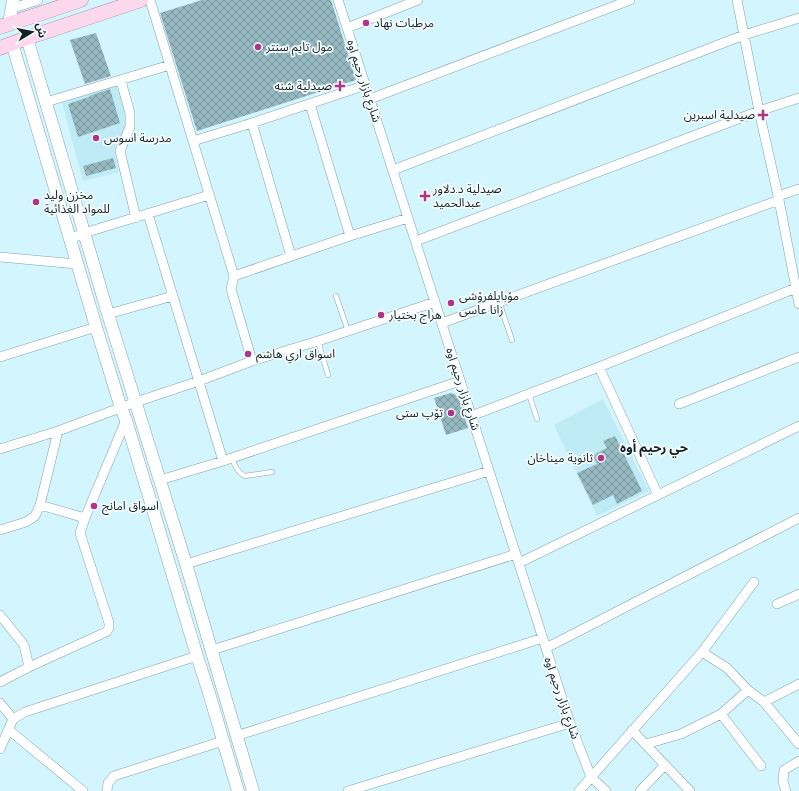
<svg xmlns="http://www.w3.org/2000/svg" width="799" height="791" viewBox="0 0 799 791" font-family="Raleway,'Noto Sans Arabic',sans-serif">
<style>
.built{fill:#beebf6}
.building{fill:url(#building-cross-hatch)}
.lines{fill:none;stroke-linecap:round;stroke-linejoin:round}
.lane-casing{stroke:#81a3ab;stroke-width:5.5}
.street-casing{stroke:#81a3ab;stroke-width:10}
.secondary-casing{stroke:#81a3ab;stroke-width:13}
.primary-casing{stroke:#a9879f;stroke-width:15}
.lane{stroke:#fff;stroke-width:4.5}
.street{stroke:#fff;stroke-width:9}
.secondary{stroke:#fff;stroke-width:12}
.primary{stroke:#fbd8ed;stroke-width:14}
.poi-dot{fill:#ae358a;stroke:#f6fdfe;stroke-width:1.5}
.labels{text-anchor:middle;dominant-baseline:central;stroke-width:3.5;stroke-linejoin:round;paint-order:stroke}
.poi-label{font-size:12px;fill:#152225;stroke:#f6fdfe;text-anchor:start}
.street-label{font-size:12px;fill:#152225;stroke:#f6fdfe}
.neighbourhood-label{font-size:13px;font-weight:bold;fill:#152225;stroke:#f6fdfe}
</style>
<defs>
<pattern id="building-cross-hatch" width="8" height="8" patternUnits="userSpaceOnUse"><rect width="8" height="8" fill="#96b8c0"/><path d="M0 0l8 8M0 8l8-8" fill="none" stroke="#79959c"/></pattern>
</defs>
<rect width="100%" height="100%" fill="#d2f5fe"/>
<path class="built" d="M119,84L127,113L126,125L114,150L119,172L83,181L62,102Z
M603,399L649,491L597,516L554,425Z"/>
<path class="building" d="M202,0H331L356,80L197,131L160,13Z
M96,33L111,76L85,84L70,40Z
M110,89L120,123L78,137L68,104L89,97V96Z
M113,158L116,168L86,176L83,166Z
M451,393L454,394L458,396L468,428L446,435L434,398Z
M615,436L642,491L617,504L613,495L593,505L577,473L597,464L593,455L607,448L603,441Z"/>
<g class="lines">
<defs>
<path id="lane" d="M336,296L348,331
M499,302L512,340
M318,341L328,375
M529,394L537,419
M232,458C235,466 237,472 245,476L272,472"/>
<path id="street" d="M150,0L234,276
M338,0L570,723L591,777L606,791
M737,0L759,111L779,200L799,304
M11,9L38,0
M347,28L418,0
M121,81L130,113V127L120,151L136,218
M370,99L630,0
M46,102L170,65
M310,104L350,236
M252,123L291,256
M193,141L252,123L366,85
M393,170L744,35L799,18
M778,196L799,189
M148,214L223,461
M70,239L84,233L209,195
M416,241L759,111L799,98
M0,257L77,264
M108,314L173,296
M442,323L779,200
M0,357L96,327
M252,361L231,289L234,276L350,236L408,218
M599,367L658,495
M679,404L799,357
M471,416L599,367L796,288
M0,449L58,431L136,402L199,381L252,361L318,341L435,302
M160,480L223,461L460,381
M40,505L85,518
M0,530L26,522L35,516L40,505L58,431
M519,563L799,426
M186,564L489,471
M777,604L799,594
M0,615L24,645L29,667
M546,648L799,518
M212,650L516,554
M702,652L727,668L748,690L764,702L799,744
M0,682L29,667L106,632L109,628V623L80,533L85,518L126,420
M764,702L799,684
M0,703L13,719
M721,714L761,766
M9,730L83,791
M632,730L665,765L640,791
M236,736L543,638
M646,744L681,734L721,714L748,690
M0,749L13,719L25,712L197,656
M665,765L690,791
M107,791L108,783L114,776L223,741
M348,791L570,723
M579,791L702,652L754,582
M786,791L783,782L784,770L799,761"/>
<path id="secondary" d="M9,24L13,0
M27,38L108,314L186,564L253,791
M12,43L96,327L121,408L126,420L197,656L209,693L238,791"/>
<path id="primary" d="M0,27L81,0
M0,48L27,38L141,0"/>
</defs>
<use href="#lane" class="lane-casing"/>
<use href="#street" class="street-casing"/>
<use href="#secondary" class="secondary-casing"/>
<use href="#primary" class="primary-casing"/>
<use href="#lane" class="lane"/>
<use href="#street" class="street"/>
<use href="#secondary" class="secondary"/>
<use href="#primary" class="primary"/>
</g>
<g class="poi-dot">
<circle cx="366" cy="23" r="4"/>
<circle cx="258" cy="47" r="4"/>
<path d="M338 80h4v4h4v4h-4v4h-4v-4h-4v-4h4z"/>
<path d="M761 109h4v4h4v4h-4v4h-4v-4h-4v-4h4z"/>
<circle cx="96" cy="138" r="4"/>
<path d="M423 190h4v4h4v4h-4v4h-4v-4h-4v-4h4z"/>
<circle cx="36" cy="202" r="4"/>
<circle cx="451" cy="303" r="4"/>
<circle cx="381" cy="315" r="4"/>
<circle cx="248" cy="354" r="4"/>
<circle cx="451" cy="413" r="4"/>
<circle cx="601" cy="458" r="4"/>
<circle cx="94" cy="506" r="4"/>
</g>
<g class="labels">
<g class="poi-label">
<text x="374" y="23">مرطبات نهاد</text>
<text x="266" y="47">مول تايم سنتر</text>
<text x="332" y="86" text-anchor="end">صيدلية شنه</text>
<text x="755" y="115" text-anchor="end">صيدلية اسبرين</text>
<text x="104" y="138">مدرسة اسوس</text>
<text x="433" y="189">صيدلية د.دلاور<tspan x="433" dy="14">عبدالحميد</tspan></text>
<text x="44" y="195">مخزن وليد<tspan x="44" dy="14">للمواد الغذائية</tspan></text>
<text x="459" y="296">مۆبایلفرۆشی<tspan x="459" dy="14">زانا عاسی</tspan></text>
<text x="389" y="315">هراج بختيار</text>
<text x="256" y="354">اسواق اري هاشم</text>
<text x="443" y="413" text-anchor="end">تۆپ ستی</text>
<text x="593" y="458" text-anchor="end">ثانوية ميناخان</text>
<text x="102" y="506">اسواق امانج</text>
</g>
<g class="street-label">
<text transform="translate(364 81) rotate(72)">شارع بازار رحيم اوه</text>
<text transform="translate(463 389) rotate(72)">شارع بازار رحيم اوه</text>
<text transform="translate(562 698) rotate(71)">شارع بازار رحيم اوه</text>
</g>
<g class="neighbourhood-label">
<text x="654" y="447">حي رحيم أوه</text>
</g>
</g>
<g transform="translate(32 32) rotate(80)" stroke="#f6fdfe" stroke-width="3" paint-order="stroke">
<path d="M0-3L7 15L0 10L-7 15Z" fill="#152225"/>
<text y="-6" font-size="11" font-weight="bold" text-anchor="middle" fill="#152225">ش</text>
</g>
</svg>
